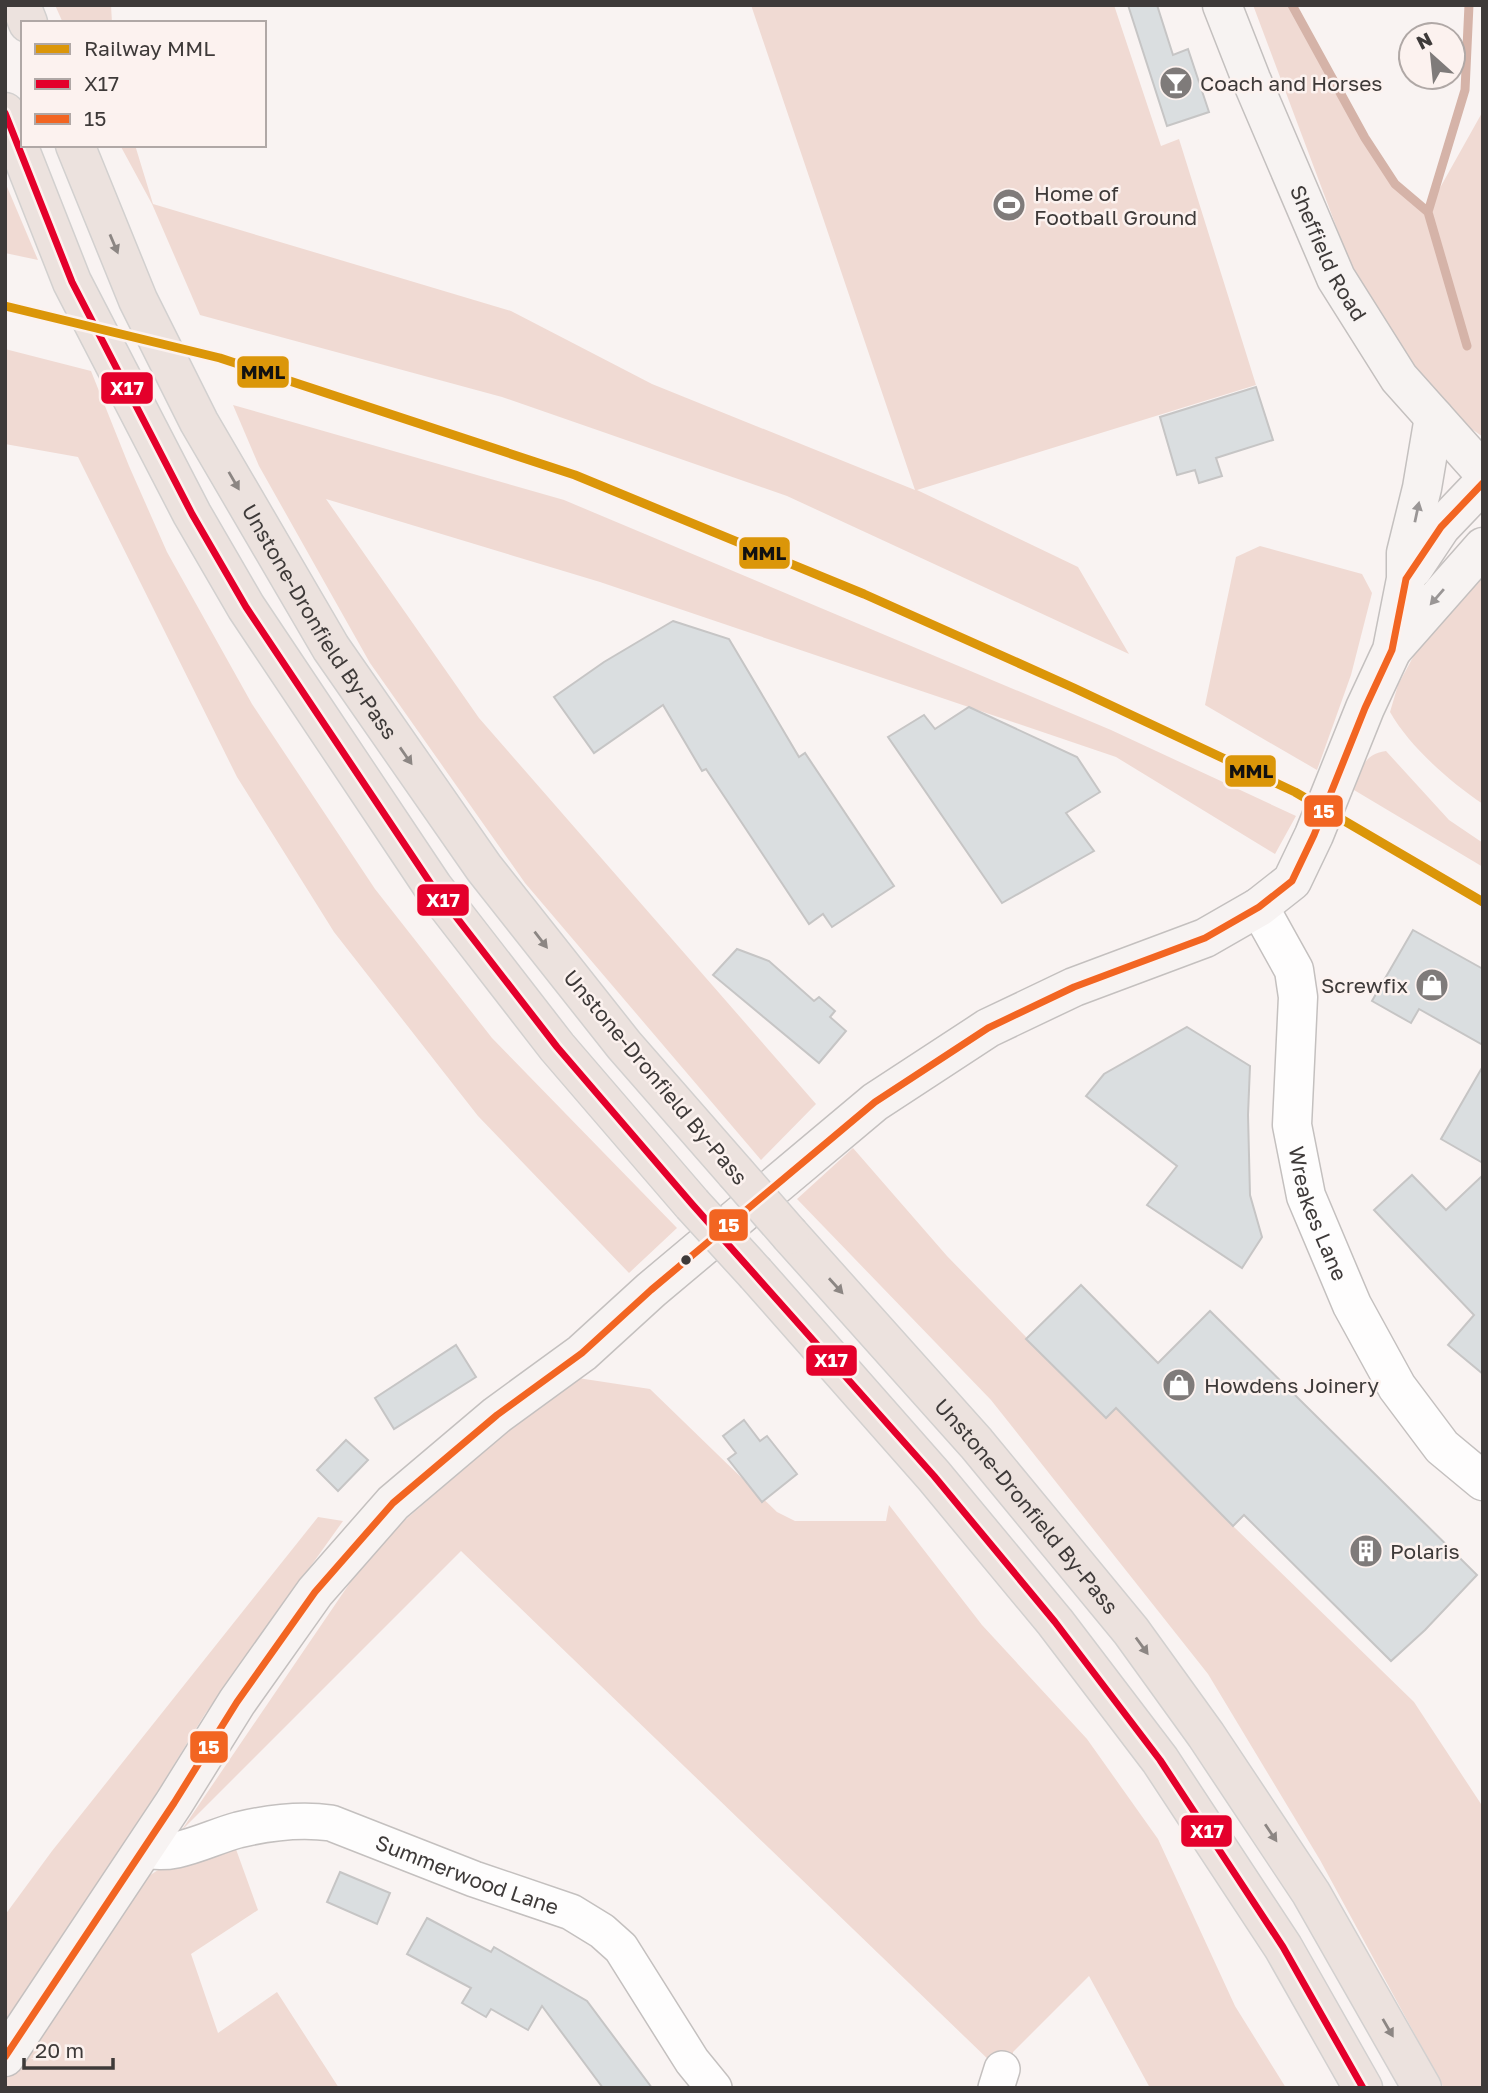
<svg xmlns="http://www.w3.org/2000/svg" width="1488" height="2093" viewBox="0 0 1488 2093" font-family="'Golos Text',sans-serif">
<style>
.green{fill:#f0dad3}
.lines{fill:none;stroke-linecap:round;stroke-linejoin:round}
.stream{stroke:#d5b3a8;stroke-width:9}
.building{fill:#dadee0;stroke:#c6c5c5;stroke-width:2}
.minor-casing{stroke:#c4c0bf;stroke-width:38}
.tertiary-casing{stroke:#c4c0bf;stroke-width:41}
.secondary-casing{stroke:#c4c0bf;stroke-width:41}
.trunk-casing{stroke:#d2d0cf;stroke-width:41}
.minor{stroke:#fefdfd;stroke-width:35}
.tertiary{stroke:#fefdfd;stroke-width:38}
.secondary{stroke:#f7f3f2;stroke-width:38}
.trunk{stroke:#ece2de;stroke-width:38}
.trunk-bridge-casing{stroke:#d2d0cf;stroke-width:41;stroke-linecap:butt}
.trunk-bridge{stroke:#ece2de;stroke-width:38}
.bus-1-casing{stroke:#fcf2ef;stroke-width:12}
.bus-2-casing{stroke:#fcf2ef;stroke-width:12}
.bus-1{stroke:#e4002b;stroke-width:7}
.bus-2{stroke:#f26522;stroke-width:7}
.rail-1-casing{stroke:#fcf2ef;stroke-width:14}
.rail-1{stroke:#db9609;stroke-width:9}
.oneway{fill:#8c8683}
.oneway2{fill:#9a9696}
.bus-dot{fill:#3e3a39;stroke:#fcf2ef;stroke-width:2.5}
.labels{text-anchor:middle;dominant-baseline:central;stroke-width:5;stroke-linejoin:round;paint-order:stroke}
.poi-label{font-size:21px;fill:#3e3a39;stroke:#fcf2ef;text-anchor:start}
.street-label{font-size:21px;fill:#3e3a39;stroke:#fcf2ef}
.line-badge{stroke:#fcf2ef;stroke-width:2.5}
.badge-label{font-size:19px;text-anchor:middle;font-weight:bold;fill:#fff}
.pale-badge-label{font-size:19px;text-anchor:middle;font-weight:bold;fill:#111}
</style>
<rect width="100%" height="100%" fill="#f9f3f2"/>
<path class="green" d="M55,5H111L112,23H63Z
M751,5H1114L1161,146L1179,139L1256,385L917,490L1078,567L1129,654L787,496L502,397L200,315L152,204L120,145H135L153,204L511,311L652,384L915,490Z
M1253,5H1293L1395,184L1427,211L1483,111V437L1448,412L1406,361L1351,266Z
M5,182L38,260L5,253Z
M5,349L91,371L129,466L167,552L252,704L375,889L492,1038L677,1228L629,1273L478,1116L334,932L237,777L78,457L5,444Z
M233,405L564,500L1111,730L1296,816L1275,854L1116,757L600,582L326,499L479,718L816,1104L761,1160L525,883L370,663L259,466Z
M1260,546L1362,574L1372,593L1351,675L1317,770L1205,705L1236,557Z
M1483,569V804C1450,782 1410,747 1390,712L1398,685L1433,620Z
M1386,751L1449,820L1483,843V867L1354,790C1361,770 1363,754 1386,751Z
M853,1148L947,1256L1105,1418L1116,1408L1233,1526L1414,1702L1483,1807V2088H1444L1320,1860L1208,1674L991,1400L797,1199Z
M578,1378L650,1389L777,1512L795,1521H886L889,1505L982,1625L1087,1739L1158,1839L1235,2006L1286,2088H1150L1089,1976L1013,2052V2057L993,2064L461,1551L181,1831L375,1546L553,1392Z
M318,1517L343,1521L205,1714L102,1882L5,2021V1915L52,1851Z
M233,1841L258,1910L191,1954L218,2033L277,1992L339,2088H5V2069L130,1888L169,1863Z"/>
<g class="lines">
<path class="stream" d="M1292,5L1365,138L1395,184L1428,212L1467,346
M1428,212L1465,90L1469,5"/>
</g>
<path class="building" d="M1128,5H1157L1173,55L1188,49L1209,112L1167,126Z
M1256,387L1273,440L1216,458L1222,476L1199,483L1195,470L1177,475L1160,417Z
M673,621L729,639L799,757L805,753L894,886L832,927L823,914L809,924L706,769L702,771L663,705L594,753L554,697L604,662Z
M969,707L1077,757L1100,792L1066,813L1094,851L1002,903L888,737L924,715L935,729Z
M1413,930L1483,969V1045L1419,1009L1411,1023L1372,1001Z
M737,949L769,961L814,1001L819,997L835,1011L830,1017L846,1031L819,1063L713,975Z
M1187,1027L1250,1066L1248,1115L1250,1195L1262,1237L1242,1268L1147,1205L1177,1166L1086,1096L1104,1074Z
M1483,1066V1163L1441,1139Z
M1412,1175L1446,1210L1483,1175V1374L1448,1345L1474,1315L1374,1210Z
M1081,1285L1158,1363L1210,1311L1477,1575L1425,1630L1391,1661L1244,1515L1233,1526L1116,1408L1106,1418L1026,1339Z
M456,1345L476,1377L394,1429L375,1398Z
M744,1420L760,1441L767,1436L797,1474L762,1502L728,1459L736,1453L723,1436Z
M346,1440L368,1460L338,1491L317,1470Z
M340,1872L390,1893L377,1924L327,1902Z
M427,1918L491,1952L494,1947L587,2001L652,2088H603L542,2006L528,2030L491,2009L486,2017L462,2003L471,1988L407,1954Z"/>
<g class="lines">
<defs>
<g id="minor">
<path id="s1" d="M143,1849C173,1859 208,1838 238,1830C267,1823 301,1819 331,1823L474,1879L571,1912L602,1931L621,1948L692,2061L714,2088"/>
<path d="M996,2088L1002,2069"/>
</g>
<g id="tertiary">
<path id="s2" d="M1259,907L1294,970L1298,997L1292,1125L1306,1196L1352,1305L1397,1387L1442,1447L1483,1481"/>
</g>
<g id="secondary">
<path id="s3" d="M1222,5L1251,79L1336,278L1399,378L1483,472"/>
<path d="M1413,569L1441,527L1483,483"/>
<path d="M1394,648L1483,547"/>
<path d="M5,2057L174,1803L237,1702L315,1592L393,1503L497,1415L582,1353L651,1290L875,1102L988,1028L1074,987L1205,938L1259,907L1292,881L1314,835L1365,708L1392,650L1406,579V553L1422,488L1434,417"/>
</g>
<g id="trunk">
<path d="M21,5L28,23"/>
<path d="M5,112L72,282L192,514L246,607L433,887L557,1047L692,1204"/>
<path id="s4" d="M75,145L138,300L199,422L331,648L484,868L624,1045L735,1172"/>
<path id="s5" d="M790,1235L976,1443L1131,1631L1206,1735L1311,1893L1422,2088"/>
<path d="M756,1274L934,1476L1055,1622L1160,1760L1283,1947L1363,2088"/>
</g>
</defs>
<use href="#minor" class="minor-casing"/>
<use href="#tertiary" class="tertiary-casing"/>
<use href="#secondary" class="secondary-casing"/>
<use href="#trunk" class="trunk-casing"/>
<use href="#minor" class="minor"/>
<use href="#tertiary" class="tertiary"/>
<use href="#secondary" class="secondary"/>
<use href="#trunk" class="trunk"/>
<defs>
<path id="trunk-bridge" d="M735,1172L790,1235
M692,1204L756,1274"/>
</defs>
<use href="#trunk-bridge" class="trunk-bridge-casing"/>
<use href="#trunk-bridge" class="trunk-bridge"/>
<defs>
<path id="bus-1" d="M5,113L72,282L192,514L246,607L433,887L557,1047L692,1204L934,1476L1055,1622L1160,1760L1283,1947L1363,2088"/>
<path id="bus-2" d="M5,2057L174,1803L237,1702L315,1592L393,1503L497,1415L582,1353L651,1290L875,1102L988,1028L1074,987L1205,938L1259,907L1292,881L1314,835L1365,708L1392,650L1406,579L1441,527L1483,483"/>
</defs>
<use href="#bus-1" class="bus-1-casing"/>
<use href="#bus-2" class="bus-2-casing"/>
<use href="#bus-1" class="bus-1"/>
<use href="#bus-2" class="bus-2"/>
<defs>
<path id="rail-1" d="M5,306L220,358L575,475L864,594L1074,688L1295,792L1483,902"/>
</defs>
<use href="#rail-1" class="rail-1-casing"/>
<use href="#rail-1" class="rail-1"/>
</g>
<defs><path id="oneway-solid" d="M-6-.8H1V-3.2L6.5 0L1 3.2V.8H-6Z" transform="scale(1.75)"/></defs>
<g class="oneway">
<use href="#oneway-solid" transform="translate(114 244) rotate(67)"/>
<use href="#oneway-solid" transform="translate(234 481) rotate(60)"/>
<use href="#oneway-solid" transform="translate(406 756) rotate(55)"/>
<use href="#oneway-solid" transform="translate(541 940) rotate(52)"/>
<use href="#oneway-solid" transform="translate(836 1286) rotate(48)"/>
<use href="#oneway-solid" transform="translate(1142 1646) rotate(54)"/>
<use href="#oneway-solid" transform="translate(1271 1833) rotate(56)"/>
<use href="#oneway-solid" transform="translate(1388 2028) rotate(60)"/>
</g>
<g class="oneway2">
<use href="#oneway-solid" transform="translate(1417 512) rotate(-78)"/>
<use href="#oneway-solid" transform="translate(1437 597) rotate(131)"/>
</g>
<defs>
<symbol id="bar-disc" viewBox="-11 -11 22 22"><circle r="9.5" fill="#7f7b7a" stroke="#fcf2ef"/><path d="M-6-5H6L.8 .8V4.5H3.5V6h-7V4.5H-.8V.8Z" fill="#fff"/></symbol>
<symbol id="stadium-disc" viewBox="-11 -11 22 22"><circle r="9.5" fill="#7f7b7a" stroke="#fcf2ef"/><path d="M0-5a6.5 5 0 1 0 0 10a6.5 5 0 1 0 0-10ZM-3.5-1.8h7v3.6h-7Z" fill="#fff"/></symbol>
<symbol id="shop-disc" viewBox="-11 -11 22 22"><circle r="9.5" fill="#7f7b7a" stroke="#fcf2ef"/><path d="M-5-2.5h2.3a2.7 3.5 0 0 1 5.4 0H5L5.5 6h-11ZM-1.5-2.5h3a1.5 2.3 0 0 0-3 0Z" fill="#fff"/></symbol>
<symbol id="building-disc" viewBox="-11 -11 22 22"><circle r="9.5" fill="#7f7b7a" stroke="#fcf2ef"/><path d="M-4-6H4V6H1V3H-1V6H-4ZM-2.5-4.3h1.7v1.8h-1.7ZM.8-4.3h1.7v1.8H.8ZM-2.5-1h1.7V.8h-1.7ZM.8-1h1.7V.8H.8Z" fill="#fff"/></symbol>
</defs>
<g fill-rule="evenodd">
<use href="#bar-disc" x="1157" y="64" width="38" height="38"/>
<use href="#stadium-disc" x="990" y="186" width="38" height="38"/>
<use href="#shop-disc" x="1413" y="966" width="38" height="38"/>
<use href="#shop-disc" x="1160" y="1366" width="38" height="38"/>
<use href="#building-disc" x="1347" y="1532" width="38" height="38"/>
</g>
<circle class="bus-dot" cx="686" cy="1260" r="6"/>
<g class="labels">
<g class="poi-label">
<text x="1200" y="83">Coach and Horses</text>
<text x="1034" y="193">Home of<tspan x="1034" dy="24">Football Ground</tspan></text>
<text x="1408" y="985" text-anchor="end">Screwfix</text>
<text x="1204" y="1385">Howdens Joinery</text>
<text x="1390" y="1551">Polaris</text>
</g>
<g class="street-label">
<text stroke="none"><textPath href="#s3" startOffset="270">Sheffield Road</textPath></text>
<text stroke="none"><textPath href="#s4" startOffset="537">Unstone-Dronfield By-Pass</textPath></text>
<text transform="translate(656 1077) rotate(50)">Unstone-Dronfield By-Pass</text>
<text stroke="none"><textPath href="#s2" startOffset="320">Wreakes Lane</textPath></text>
<text stroke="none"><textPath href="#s5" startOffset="360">Unstone-Dronfield By-Pass</textPath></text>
<text stroke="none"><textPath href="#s1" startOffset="338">Summerwood Lane</textPath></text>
</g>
</g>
<g class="line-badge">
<rect x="236" y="355" width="54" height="34" rx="7" fill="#db9609"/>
<rect x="100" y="371" width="54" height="34" rx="7" fill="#e4002b"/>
<rect x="738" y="536" width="53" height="34" rx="7" fill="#db9609"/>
<rect x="1224" y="754" width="53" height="34" rx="7" fill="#db9609"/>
<rect x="1303" y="794" width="41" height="34" rx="7" fill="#f26522"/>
<rect x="416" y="883" width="54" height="34" rx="7" fill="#e4002b"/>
<rect x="708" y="1208" width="41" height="34" rx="7" fill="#f26522"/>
<rect x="805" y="1344" width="53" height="33" rx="7" fill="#e4002b"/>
<rect x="189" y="1730" width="40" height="34" rx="7" fill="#f26522"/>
<rect x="1180" y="1814" width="53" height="34" rx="7" fill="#e4002b"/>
</g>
<g class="badge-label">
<text x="127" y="395">X17</text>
<text x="1324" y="818">15</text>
<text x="443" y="907">X17</text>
<text x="729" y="1232">15</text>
<text x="831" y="1367">X17</text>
<text x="209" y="1754">15</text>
<text x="1207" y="1838">X17</text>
</g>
<g class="pale-badge-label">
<text x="263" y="379">MML</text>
<text x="764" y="560">MML</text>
<text x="1251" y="778">MML</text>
</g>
<rect width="1488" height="2093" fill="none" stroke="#3e3a39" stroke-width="14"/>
<rect x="21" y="21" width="245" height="126" fill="#fcf2ef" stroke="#b0a8a6" stroke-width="2"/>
<rect x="35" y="44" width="35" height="10" fill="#db9609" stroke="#b0a8a6" stroke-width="2"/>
<text x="84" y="56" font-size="21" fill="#3e3a39">Railway MML</text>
<rect x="35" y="79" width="35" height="10" fill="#e4002b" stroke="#b0a8a6" stroke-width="2"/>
<text x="84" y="91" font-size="21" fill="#3e3a39">X17</text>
<rect x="35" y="114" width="35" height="10" fill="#f26522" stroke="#b0a8a6" stroke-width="2"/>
<text x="84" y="126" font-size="21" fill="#3e3a39">15</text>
<g transform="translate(1432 56) rotate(333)"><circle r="33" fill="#fcf2ef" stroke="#b0a8a6" stroke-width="2"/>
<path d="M0-5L12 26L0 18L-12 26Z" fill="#7f7b7a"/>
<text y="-10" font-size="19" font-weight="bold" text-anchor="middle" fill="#3e3a39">N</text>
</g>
<path d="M24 2058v10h89v-10" fill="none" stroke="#3e3a39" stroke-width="3.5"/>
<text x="35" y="2058" font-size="21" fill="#3e3a39" stroke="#fcf2ef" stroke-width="5" paint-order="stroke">20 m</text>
</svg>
